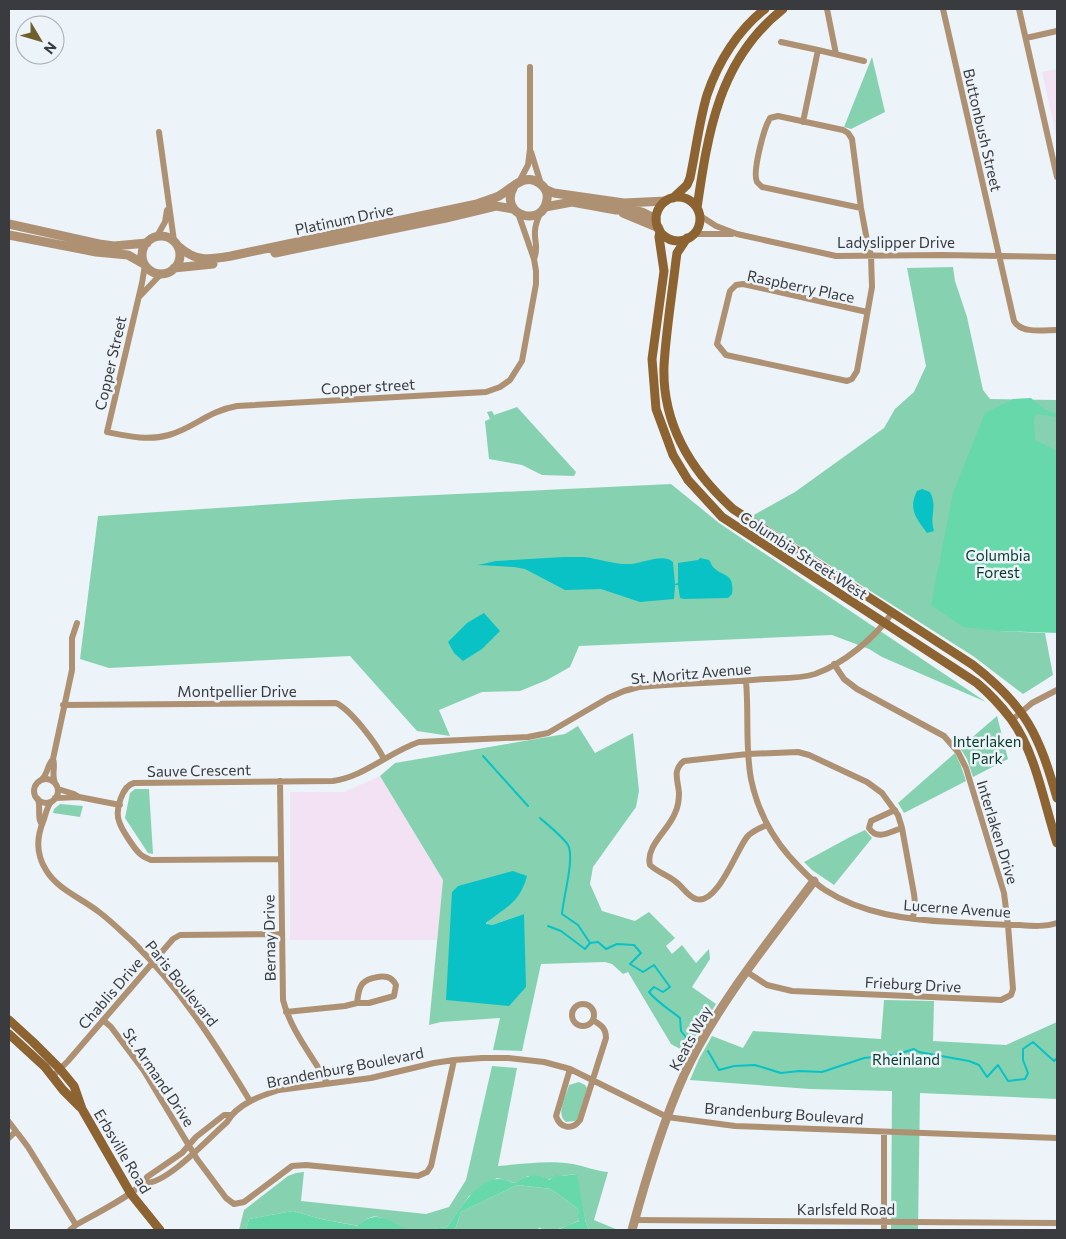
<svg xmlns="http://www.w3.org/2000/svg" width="1066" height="1239" viewBox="0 0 1066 1239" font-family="Commissioner,sans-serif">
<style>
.education{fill:#f3e2f4}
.green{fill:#86d2b0;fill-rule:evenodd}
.forest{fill:#66d8aa}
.water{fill:#08c2c6}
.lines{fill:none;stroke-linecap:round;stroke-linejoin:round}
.stream{stroke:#08c2c6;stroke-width:2}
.minor{stroke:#ae9172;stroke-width:6}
.tertiary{stroke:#ae9172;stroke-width:9}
.secondary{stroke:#8c6331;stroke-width:9}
.labels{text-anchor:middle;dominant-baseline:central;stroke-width:5;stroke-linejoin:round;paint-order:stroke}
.street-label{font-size:15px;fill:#393b3e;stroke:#ecf3f9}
.park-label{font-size:15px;fill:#063a28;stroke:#ecf3f9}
</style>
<rect width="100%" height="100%" fill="#ecf3f9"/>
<path class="education" d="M1057,69V140L1042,72Z
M380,776L443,880L437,940H290V792H344Z"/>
<path class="green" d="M872,57L885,112L851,129L844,127Z
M953,267L955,281L967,317L983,390L990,399L1057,400V622L1000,631L1045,633L1053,675L1023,694L973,656L752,516L795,492L884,428L895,409L914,392L926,366L907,268Z
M517,407L576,472L574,476L542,475L522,465L489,459L485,421L490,419L487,412L492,411L494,415Z
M671,484L719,523L986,702L882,657L869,649L832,635L579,646L570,667L547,680L520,691L482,692L439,710L450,736L417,731L350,656L109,668L80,659L98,516L351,499Z
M997,716L1008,759L973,777L967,759L960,748Z
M578,726L595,753L633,733L639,791L636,807L593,867L590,884L602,911L635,921L649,912L675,938L666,946L672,954L682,945L696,963L709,949L710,959L692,987L716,1004L689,1047L682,1050L671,1044L628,972L623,974L612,964L605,962L541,964L522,1051L493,1050L500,1018L441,1022L429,1025L443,880L380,776L395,763L565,734ZM512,871L486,925H492L524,914L446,1000Z
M955,753L961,766L966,781L904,813L898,803Z
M135,789H149L153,854L148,853L125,818L130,793Z
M60,804L83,806L80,817L53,813L54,809Z
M865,830L872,838L834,885L812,870L804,862L850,837Z
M884,1000L934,1001L933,1041L1006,1045L1057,1022V1099L920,1093L918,1230H891L892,1091L810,1089L690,1080L699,1059L712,1036L743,1048L753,1031L881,1039Z
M492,1066L517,1068L498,1166C523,1164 549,1160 573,1164C585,1166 595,1171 608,1172L594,1220L618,1230H589L586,1223L576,1174L561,1176H556L548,1180L528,1176L515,1183L497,1178L469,1196L447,1227C436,1228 418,1233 408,1230C387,1225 378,1205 359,1226L321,1219L293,1211L249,1219L246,1230H239L244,1210L288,1176L296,1173L304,1172L301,1201L426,1214L449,1207L466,1180Z
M579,1082L585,1085L587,1088L578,1118L575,1121L566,1122C555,1114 566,1096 569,1085Z
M517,1185L551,1189L578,1209L580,1220C566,1227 555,1233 539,1228L537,1230H455L461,1212Z"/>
<path class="forest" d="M1031,398C1039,405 1046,413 1057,413V417L1037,414L1034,419L1035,440L1057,451V633L1000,631L963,627L931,605L953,493L985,413L1013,399Z
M577,1174L586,1223L589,1230H557L579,1221L578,1209L551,1189L517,1185L461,1212L455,1230H421L447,1227C458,1212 478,1177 499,1179C504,1179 510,1182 515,1183C526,1176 536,1172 549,1180L556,1175L561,1176Z
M293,1211L321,1219L358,1226C376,1208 389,1221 408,1230H246L249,1219Z"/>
<path class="water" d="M922,489L930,492C938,508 929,515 934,531L927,533C916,518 908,509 917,491Z
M564,557C570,557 577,557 584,557C600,559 615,565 631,564C644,563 663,553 673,562L675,584L678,583V563L698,560L700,558L709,560C711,562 711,565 713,567C722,577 735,572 732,594L728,598L684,599L680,598L678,585H675L674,599L640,602L601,589L565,590L525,569L514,567L478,565L496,561Z
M484,613L500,631L482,649L463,661L454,653L448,642L467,623Z
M513,871L527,876C520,902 507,907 487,922L486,924L492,925L524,914L526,987L509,1006L446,1000L452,892L458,886Z"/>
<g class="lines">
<path class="stream" d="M483,756L528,806
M540,818C548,825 563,837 568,845C575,858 563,898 562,914L578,925L590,943
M548,926L561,931L585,949L590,943L598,942L606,949L617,944L634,945L641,953L630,964L643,972L654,965L670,987L663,992L654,987L649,992C658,1003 669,1009 680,1018L681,1031L689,1041
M708,1051L719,1070L734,1066L755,1065L781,1073L799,1071L822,1072L864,1058L895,1055L914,1049L919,1052L969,1061L979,1065L987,1077L998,1065L1008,1081L1025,1079L1028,1073L1023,1060V1049L1033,1042L1054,1061L1057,1058"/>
<path class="minor" d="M827,9L836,54
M943,9L1014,321C1021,334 1044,330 1057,330
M1019,9L1057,177
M1026,38L1057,31
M781,42L818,50
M803,122L818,50L864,61
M159,132L174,241
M531,152L541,184
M519,182L528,165L530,149V67
M861,208L762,187C762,187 757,182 757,182C752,172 764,128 770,118L778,116L843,130L848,133L852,139L861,208L868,246L871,255L872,287L857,371L852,379L847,381L726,355L717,344L730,291L736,285L743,284L867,312
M699,215L716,226L737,234L836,256L942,255L1057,257
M693,234H732
M157,236L165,222L167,210
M534,259C539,246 534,243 535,231C535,224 538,218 541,212
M145,265L142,283L107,432C127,436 148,441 169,435C194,428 208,411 237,406L486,392L500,387L510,380L522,361L536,284V271L534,259L518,213
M140,296L162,273
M746,681C749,714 745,747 751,779C757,808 770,834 789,856C800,868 811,881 825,890C862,914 909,920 952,922C974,923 997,925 1020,925C1032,926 1045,927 1057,923
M63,705L336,703C351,710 376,743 384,759
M1012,720L1032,703L1057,690
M53,759C56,767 51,774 55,783
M42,779C48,774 47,765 53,759L72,670V638L77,623
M34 791a12 12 0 1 1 24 0a12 12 0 1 1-24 0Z
M280,781L283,1000C290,1028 309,1052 324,1077L327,1083
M58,789L74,794L79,797
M55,798L79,797L120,805
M38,799C41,808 37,816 41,823
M51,802C47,807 46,813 44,819C37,836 35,852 46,870C57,889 81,898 99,912C111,921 122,932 133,942C180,988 216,1045 250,1101
M895,810L871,821L869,828C877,841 890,832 902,828
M767,825C760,828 752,831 747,837C737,849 717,906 696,899C688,897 683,887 676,882C668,875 657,872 650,865C645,846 669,830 675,813C678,807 679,800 679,793C678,780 672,770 684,761L748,754L798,752L809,755L867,782L882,793L898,815L902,828L914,894L915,903L913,918
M281,859L151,860C147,858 143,857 140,854C134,848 121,829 119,821C115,810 122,786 134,783L333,781C364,777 389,752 419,742L528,737L548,733L608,698L624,691L639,687C681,683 723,683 765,679C781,678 799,679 815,674C843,664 875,638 892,613
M747,972L767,985L792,991L1001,1000L1011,995L1013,989L1008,925L1004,893L966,768L958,752L944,736L857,689L844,679L834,664
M572 1015a11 11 0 1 1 22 0a11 11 0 1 1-22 0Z
M286,1012L345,1006L357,1003H369L394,996L396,985C394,981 391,978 387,977C380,975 364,979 361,986C358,991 358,997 357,1003
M103,1020L111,1027L144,1071L197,1159L226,1198L234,1204L244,1202L292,1166L306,1165L418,1176L427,1172L431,1166L454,1060
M570,1069L556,1116C560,1128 572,1131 580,1120L606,1038C606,1028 601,1025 593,1020
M52,1077L68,1061L173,939L180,935L281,934
M9,1122L28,1147L76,1225
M9,1138L16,1131
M146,1183C168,1183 210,1137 227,1122C237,1104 260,1096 279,1090L371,1078L434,1063L454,1060L482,1058H508L544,1062L570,1069L667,1117L735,1126L1057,1138
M634,1220L1057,1223
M70,1230L76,1225C91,1216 144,1190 147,1177L182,1153L196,1137L224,1115H231
M884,1230V1132"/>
<path class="tertiary" d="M545,189L554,193L624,203L666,201
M545,207L572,202L616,210H634L642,212L656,219
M623,213L659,228
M9,224L99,244L114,246L147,243
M9,235L96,252L128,255L144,264
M142 255a19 19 0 1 1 38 0a19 19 0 1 1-38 0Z
M178,246C196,262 208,260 231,256L477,204C484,201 492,199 499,196C511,189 525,172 539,183C545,187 548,193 547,199C544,229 497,216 514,186
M275,253L446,218L496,206L513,209
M174,268L213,264
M632,1230C646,1178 662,1124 684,1075C715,1007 769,941 814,881"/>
<path class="secondary" d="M656 219a22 22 0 1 1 44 0a22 22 0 1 1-44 0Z
M673,198L687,185L690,178C696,150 699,122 707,95C718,62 738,30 765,9
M697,208C708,132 719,59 783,9
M660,231L659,237L664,271L652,359L656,409L673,455L688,480L722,517L977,683C990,694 1001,706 1011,719C1036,753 1044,804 1057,843
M687,238L677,253L676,260C672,295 666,331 664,366C662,425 692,472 733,509L973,665C1026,706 1039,735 1057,798
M9,1020L33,1042L60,1069L74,1086L82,1109L131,1194L160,1230
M9,1034L45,1067L63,1090L80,1107"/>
</g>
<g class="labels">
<g class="street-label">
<text transform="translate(983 130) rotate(77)">Buttonbush Street</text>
<text transform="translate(344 219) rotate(-12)">Platinum Drive</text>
<text x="896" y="242">Ladyslipper Drive</text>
<text transform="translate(801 286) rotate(12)">Raspberry Place</text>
<text transform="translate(110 363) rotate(-77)">Copper Street</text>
<text transform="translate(368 386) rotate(-3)">Copper street</text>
<text transform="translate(804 555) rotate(33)">Columbia Street West</text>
<text transform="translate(691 673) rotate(-5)">St. Moritz Avenue</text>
<text x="237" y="691">Montpellier Drive</text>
<text transform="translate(199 770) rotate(-1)">Sauve Crescent</text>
<text transform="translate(998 832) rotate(73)">Interlaken Drive</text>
<text transform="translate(957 908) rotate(4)">Lucerne Avenue</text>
<text transform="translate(269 938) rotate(-91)">Bernay Drive</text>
<text transform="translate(182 983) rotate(51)">Paris Boulevard</text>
<text transform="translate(913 984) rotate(3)">Frieburg Drive</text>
<text transform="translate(110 993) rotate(-49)">Chablis Drive</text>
<text transform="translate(690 1038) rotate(-61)">Keats Way</text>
<text transform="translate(345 1067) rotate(-11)">Brandenburg Boulevard</text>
<text transform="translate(159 1077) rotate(56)">St. Armand Drive</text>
<text transform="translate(784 1113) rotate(4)">Brandenburg Boulevard</text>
<text transform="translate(123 1151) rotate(59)">Erbsville Road</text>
<text x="846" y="1209">Karlsfeld Road</text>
</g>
<g class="park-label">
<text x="998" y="555">Columbia<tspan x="998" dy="17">Forest</tspan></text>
<text x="987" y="741">Interlaken<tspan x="987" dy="17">Park</tspan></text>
<text x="906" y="1059">Rheinland</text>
</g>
</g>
<rect width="1066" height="1239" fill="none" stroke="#393b3e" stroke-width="20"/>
<g transform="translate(40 40) rotate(128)"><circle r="24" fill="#ecf3f9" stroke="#a4a9ae"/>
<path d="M0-4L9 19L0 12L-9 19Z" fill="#6f5f2d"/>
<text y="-8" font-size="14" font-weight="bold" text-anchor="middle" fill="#393b3e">N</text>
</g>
</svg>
